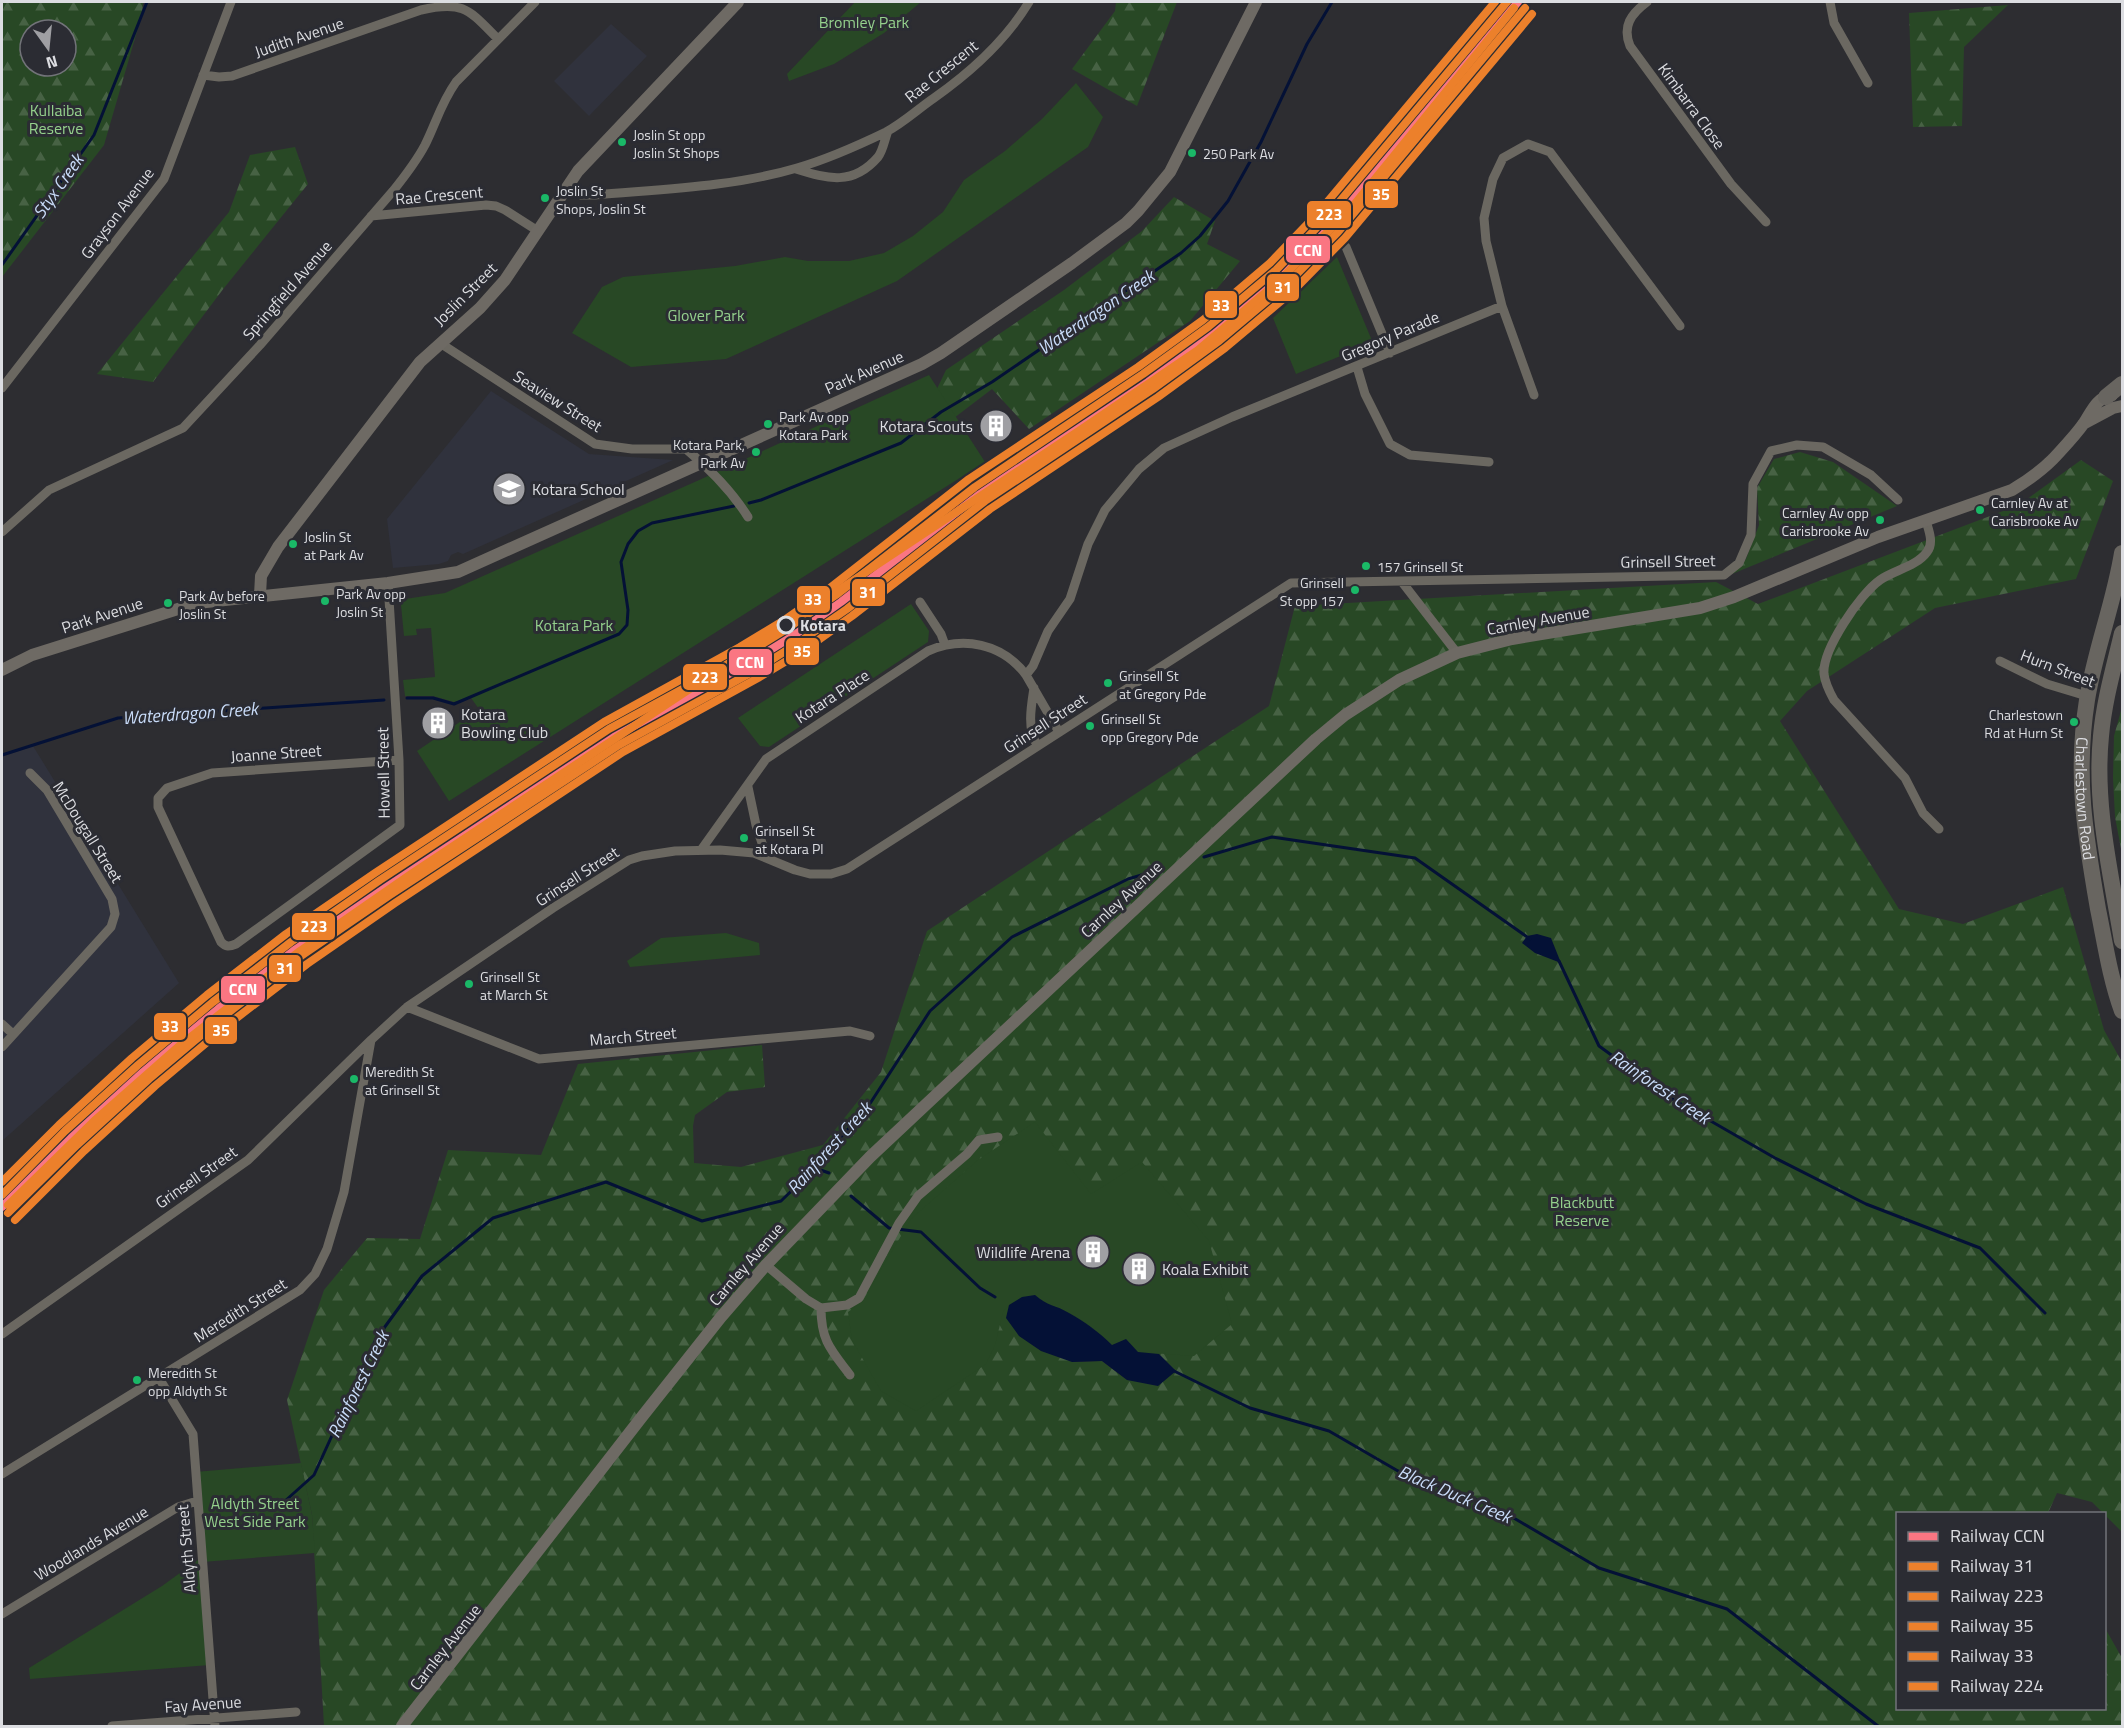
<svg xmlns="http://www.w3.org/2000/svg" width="2124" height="1728" viewBox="0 0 2124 1728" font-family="'Titillium Web',sans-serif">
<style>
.built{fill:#30323d}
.forest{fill:url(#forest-firs);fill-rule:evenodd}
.park{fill:#284825}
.water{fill:#041136}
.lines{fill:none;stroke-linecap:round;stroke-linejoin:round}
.stream{stroke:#041136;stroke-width:3}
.street{stroke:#6b6861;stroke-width:9}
.secondary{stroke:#6e6a64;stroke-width:12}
.highway{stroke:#686560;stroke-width:16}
.rail-1-casing{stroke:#2b2c33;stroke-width:12}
.rail-2-casing{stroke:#2b2c33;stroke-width:12}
.rail-3-casing{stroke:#2b2c33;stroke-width:12}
.rail-4-casing{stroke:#2b2c33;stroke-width:12}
.rail-5-casing{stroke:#2b2c33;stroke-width:12}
.rail-6-casing{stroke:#2b2c33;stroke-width:12}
.rail-1{stroke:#fa7682;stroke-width:8}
.rail-2{stroke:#ec802b;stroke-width:8}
.rail-3{stroke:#ec802b;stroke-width:8}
.rail-4{stroke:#ec802b;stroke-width:8}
.rail-5{stroke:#ec802b;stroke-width:8}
.rail-6{stroke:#ec802b;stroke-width:8}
.bus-dot{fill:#1ab867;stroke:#2b2c33;stroke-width:2}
.stop-dot{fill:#2b2c33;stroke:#dcdde1;stroke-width:3}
.labels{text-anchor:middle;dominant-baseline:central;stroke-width:6;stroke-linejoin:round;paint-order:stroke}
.bus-label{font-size:14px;fill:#dcdde1;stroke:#2b2c33;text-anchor:start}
.park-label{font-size:16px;fill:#94d08c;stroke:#2b2c33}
.street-label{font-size:16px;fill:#dcdde1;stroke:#2b2c33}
.poi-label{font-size:16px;fill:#dcdde1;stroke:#2b2c33;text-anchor:start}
.stop-label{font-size:16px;font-weight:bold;fill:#dcdde1;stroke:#2b2c33;text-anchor:start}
.water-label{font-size:18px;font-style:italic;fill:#c9dcf9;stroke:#2b2c33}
.line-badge{stroke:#2b2c33;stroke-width:2}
.badge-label{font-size:16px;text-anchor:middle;font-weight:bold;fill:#fff}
</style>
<defs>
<pattern id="forest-firs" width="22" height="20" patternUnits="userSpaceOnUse" patternTransform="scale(1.5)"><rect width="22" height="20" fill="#284825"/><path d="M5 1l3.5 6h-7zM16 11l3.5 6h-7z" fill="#476244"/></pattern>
</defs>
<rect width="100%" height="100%" fill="#2d2d31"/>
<path class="built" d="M611,24L647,56L589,116L554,81Z
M491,391L589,454L673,460L463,554L458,552L451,555L448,561L439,564L393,568L387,519Z
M33,746L179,983L2,1141V757Z"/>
<path class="forest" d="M2,2H143L142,14L104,145L2,277ZM30,30H66V66H30Z
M1116,2H1177L1137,106L1072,69L1115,11Z
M2008,5L1964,47L1962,126L1913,127L1909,13Z
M295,147L308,184L224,288L153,382L97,374L229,212L250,155Z
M1174,197L1215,221L1207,244L1240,261L1190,321L1029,429L992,389L950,421L925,414L946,370L1064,290L1142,231Z
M1800,452L1833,462L1897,506L1732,574L1746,559L1759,525L1757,488L1774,459Z
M2081,460L2113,481L2076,579L1935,608L1807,691L1780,721L1899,909L1963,924L2063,887L2104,1030L2122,1062V1532L2092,1502L2057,1493L2048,1513L1898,1514V1708H2104L2105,1628L2122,1658V1726H324L312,1515L287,1400L324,1290L367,1238L420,1239L448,1150L541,1155L578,1064L762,1045L765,1087L727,1092L695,1115L693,1126L694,1163L741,1167L823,1145L881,1072L927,931L1269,706L1295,606L1716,582L1758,604L2019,505ZM1035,1295L1127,1380L1102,1361L1072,1362Z
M2122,707V854L2115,817L2113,778L2114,736Z"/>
<path class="park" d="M855,2H921L884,33L834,64L789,81L787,74Z
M1076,83L1103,117L1088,147L897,281L726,359L631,367L572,333L602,287L623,277L735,266L785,257L808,261H849L884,253L913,236L943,212L964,180L1005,151L1042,119Z
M1337,257L1373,343L1296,374L1273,318Z
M929,375L985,462L449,801L417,751L479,709L471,698L454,702L433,696H405L403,680L435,677L431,628L416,629L417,635L404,636L401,605L405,599L445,593L697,481Z
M911,604L929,631L928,642L769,747L760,746L738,718Z
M726,933L759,943L760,955L630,967L627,961L661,938Z
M1035,1122L1091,1194L1142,1162L1209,1241L1232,1324L1194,1356L1138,1352L1126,1339L1112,1346C1100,1333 1084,1321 1069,1313C1056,1306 1047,1306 1035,1295L1009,1305L1003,1312L995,1345L986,1364L916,1411L881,1391L852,1340L848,1312L862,1302L911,1219L978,1160Z
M301,1463L312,1515L315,1553L202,1562L210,1665L30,1679L29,1668L162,1586L202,1557L195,1472Z"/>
<path class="water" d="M1537,934L1551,938L1561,963L1535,953L1522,943L1527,936Z
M1035,1295C1047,1306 1056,1305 1069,1313C1084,1321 1100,1333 1112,1345L1126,1339L1138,1352L1159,1354L1176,1371L1158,1386L1127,1380L1102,1361L1072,1362L1041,1351L1019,1336L1006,1318L1009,1305L1022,1297Z"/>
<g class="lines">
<path class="stream" d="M2,265L94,135L147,2
M749,503L761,500L901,443L941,412L992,382L1181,253L1200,236L1228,201L1261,142L1307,44L1332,2
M407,698H433L454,704L619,634L627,625L628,610L621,562L628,544L638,531L652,523L734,506
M2,755L118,718L384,700
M1204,857L1272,837L1415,858L1530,939
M1559,961L1599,1046L1669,1097L1775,1158L1866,1204L1980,1248L2045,1313
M815,1168L829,1173
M851,1196L889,1228L921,1232L980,1288L995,1297
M1174,1371L1250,1408L1329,1431L1398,1471L1495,1507L1599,1568L1727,1609L1878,1726
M285,1501L314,1475L376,1339L422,1276L493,1218L606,1182L702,1221L781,1201L815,1168L871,1102L930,1011L1012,937L1128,879L1162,869"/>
<path class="street" d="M1647,2C1631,14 1622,26 1630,46L1731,184L1766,222
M1830,2L1834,23L1868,83
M203,75L219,77L232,76L421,10C464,0 469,10 498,39
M796,169C828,179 853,186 878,157C883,151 885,138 888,131
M565,189L581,195H595C662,189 733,187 797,168C828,159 857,146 886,132C903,123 918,109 934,98C971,72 1006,40 1029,2
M371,216L486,205L496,206L505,210L538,231
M1346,247L1390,353
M440,343L595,444L632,449H686C710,469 731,490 748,517
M1357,367L1365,394L1390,444L1410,455L1489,462
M2,388L164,179L231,2
M1534,395L1502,306L1486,241L1484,218L1493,179L1503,158L1528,144L1550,152L1680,326
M1926,521C1929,531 1934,543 1927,552C1916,567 1894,570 1880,580C1860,594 1822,650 1824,674C1825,683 1829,691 1834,700L1905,778L1923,813L1939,829
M2,532L49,490L183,428L260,345L393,191C405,176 416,162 425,145C436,123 441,103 456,82L535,2
M1402,582L1457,653
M388,583L399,760L400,825L236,944C229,947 226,947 221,942L158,807V798L167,788L212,773L399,760
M920,602L941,634L945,645
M2000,661L2047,684L2090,697
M1034,688C1031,707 1027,729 1037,745
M1059,732L1026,675L1033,666L1048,631L1070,599L1088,544L1105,510L1139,469L1164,448L1232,417L1502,306
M748,787L756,825L767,858
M701,850L766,759L928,651C963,636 1002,643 1026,675
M407,1007L539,1059L850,1031L870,1036
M2,1024L13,1034
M2,1047L111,927L115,914L112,899L47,790L30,773
M766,1265L806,1299L821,1308L847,1305L859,1298L899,1223L918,1196L967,1154L979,1140L998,1137
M821,1308C821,1341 831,1350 850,1375
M2,1334L248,1160L371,1040L407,1007L553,908L629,860L642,856L675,851L720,850L754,853L795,870L810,874H831L847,869L1291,583L1724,575L1739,563L1751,535L1753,484L1771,451L1797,445L1823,447L1871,475L1898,500
M159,1378L193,1434L215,1726
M2,1474L300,1290L315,1274L327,1249L344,1192L371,1040
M2,1614L178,1507L197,1501
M112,1726L296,1712"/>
<path class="secondary" d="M2083,424L2113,408L2122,406
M260,595L261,576L278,547L420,362L480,308L505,280L578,171L738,2
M2,670L32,655L197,603L388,583L458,572L922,364L941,353L1072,263L1126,223L1138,211L1170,172L1256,2
M402,1726L641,1418L721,1317L766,1265L870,1157L1316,739L1345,715L1399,680L1457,653L1512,639L1700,608L1734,597L1878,537L2012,490C2027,481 2041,471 2053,459C2063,448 2075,436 2084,423C2092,411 2096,398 2112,395"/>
<g class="highway">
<path d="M2106,397L2122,384"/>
<path id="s1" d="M2122,553C2114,603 2095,650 2087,700C2075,776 2085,834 2098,909C2105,943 2110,978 2122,1011"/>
<path d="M2122,633C2114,667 2104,701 2101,736C2094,805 2111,874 2122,941"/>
</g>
<defs>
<path id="rail-1" d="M2,1207L71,1138L143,1072L218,1009L296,949L385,888L614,737L749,663L793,636L841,602L980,494L1148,382L1214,334L1282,277L1331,226L1518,2"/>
<path id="rail-2" d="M8,1213L77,1145L149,1079L224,1016L301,956L390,895L619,745L754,671L798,643L847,609L985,501L1153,389L1219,341L1288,283L1338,232L1525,8"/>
<path id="rail-3" d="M2,1195L65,1131L138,1065L213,1002L291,942L380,880L609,729L745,655L788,628L836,595L975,487L1143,374L1208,327L1276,270L1325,219L1507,2"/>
<path id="rail-4" d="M15,1220L84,1151L155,1086L230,1023L307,964L395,903L623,752L758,678L803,651L852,616L990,509L1158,397L1225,348L1294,290L1345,238L1532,14"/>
<path id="rail-5" d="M2,1182L59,1125L132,1058L207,995L286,934L375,873L604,722L740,647L783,621L830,588L969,479L1138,367L1203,320L1270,263L1318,213L1495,2"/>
<path id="rail-6" d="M8,1205L94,1121L178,1047L300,951L411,874L1080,430L1198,350L1278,282L1353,206L1514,8"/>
</defs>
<use href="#rail-1" class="rail-1-casing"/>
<use href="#rail-2" class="rail-2-casing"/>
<use href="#rail-3" class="rail-3-casing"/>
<use href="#rail-4" class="rail-4-casing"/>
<use href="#rail-5" class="rail-5-casing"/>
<use href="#rail-6" class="rail-6-casing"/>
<use href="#rail-1" class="rail-1"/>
<use href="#rail-2" class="rail-2"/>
<use href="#rail-3" class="rail-3"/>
<use href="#rail-4" class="rail-4"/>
<use href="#rail-5" class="rail-5"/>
<use href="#rail-6" class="rail-6"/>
</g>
<defs>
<symbol id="building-disc" viewBox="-11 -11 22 22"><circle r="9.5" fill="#9f9fa3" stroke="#2b2c33"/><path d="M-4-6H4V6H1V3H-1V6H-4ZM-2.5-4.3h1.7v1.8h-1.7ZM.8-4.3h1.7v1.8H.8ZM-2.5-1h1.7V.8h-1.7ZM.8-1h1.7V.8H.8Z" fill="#fff"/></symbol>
<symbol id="school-disc" viewBox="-11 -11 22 22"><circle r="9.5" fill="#9f9fa3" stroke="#2b2c33"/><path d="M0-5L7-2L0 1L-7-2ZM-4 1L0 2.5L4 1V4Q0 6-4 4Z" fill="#fff"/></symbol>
</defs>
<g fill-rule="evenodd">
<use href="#building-disc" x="977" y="407" width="38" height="38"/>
<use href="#school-disc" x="490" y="470" width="38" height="38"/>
<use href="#building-disc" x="419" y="704" width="38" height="38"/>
<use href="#building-disc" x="1074" y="1233" width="38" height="38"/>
<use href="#building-disc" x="1120" y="1250" width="38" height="38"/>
</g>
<g class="bus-dot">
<circle cx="622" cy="142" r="5"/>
<circle cx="1192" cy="153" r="5"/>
<circle cx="545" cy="198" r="5"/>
<circle cx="768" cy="424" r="5"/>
<circle cx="756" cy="452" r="5"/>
<circle cx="1980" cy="510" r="5"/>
<circle cx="1880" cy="520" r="5"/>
<circle cx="293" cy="544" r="5"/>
<circle cx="1366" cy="566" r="5"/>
<circle cx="1355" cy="590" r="5"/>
<circle cx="325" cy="601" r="5"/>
<circle cx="168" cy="603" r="5"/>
<circle cx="1108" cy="683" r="5"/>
<circle cx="2074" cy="722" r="5"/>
<circle cx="1090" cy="726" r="5"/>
<circle cx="744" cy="838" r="5"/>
<circle cx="469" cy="984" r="5"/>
<circle cx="354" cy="1079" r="5"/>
<circle cx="137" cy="1380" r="5"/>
</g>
<circle class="stop-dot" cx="786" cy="625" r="8"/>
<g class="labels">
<g class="bus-label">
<text x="633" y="134">Joslin St opp<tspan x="633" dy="18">Joslin St Shops</tspan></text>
<text x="1203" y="153">250 Park Av</text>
<text x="556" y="190">Joslin St<tspan x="556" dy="18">Shops, Joslin St</tspan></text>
<text x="779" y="416">Park Av opp<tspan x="779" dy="18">Kotara Park</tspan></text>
<text x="745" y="444" text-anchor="end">Kotara Park,<tspan x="745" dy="18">Park Av</tspan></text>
<text x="1991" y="502">Carnley Av at<tspan x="1991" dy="18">Carisbrooke Av</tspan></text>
<text x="1869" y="512" text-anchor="end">Carnley Av opp<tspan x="1869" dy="18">Carisbrooke Av</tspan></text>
<text x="304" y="536">Joslin St<tspan x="304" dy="18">at Park Av</tspan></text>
<text x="1377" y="566">157 Grinsell St</text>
<text x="1344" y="582" text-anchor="end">Grinsell<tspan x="1344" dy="18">St opp 157</tspan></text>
<text x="336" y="593">Park Av opp<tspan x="336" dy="18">Joslin St</tspan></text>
<text x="179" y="595">Park Av before<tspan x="179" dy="18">Joslin St</tspan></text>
<text x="1119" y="675">Grinsell St<tspan x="1119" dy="18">at Gregory Pde</tspan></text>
<text x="2063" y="714" text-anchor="end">Charlestown<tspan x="2063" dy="18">Rd at Hurn St</tspan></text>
<text x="1101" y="718">Grinsell St<tspan x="1101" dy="18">opp Gregory Pde</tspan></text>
<text x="755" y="830">Grinsell St<tspan x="755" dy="18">at Kotara Pl</tspan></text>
<text x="480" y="976">Grinsell St<tspan x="480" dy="18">at March St</tspan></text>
<text x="365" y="1071">Meredith St<tspan x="365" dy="18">at Grinsell St</tspan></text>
<text x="148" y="1372">Meredith St<tspan x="148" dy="18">opp Aldyth St</tspan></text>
</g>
<g class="park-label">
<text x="864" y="22">Bromley Park</text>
<text x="56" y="110">Kullaiba<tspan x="56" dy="18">Reserve</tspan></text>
<text x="706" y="315">Glover Park</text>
<text x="574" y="625">Kotara Park</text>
<text x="1582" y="1202">Blackbutt<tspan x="1582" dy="18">Reserve</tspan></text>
<text x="255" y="1503">Aldyth Street<tspan x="255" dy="18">West Side Park</tspan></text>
</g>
<g class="street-label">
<text transform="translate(299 37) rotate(-19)">Judith Avenue</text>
<text transform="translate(941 71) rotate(-39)">Rae Crescent</text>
<text transform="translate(1692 106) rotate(54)">Kimbarra Close</text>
<text transform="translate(439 195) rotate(-5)">Rae Crescent</text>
<text transform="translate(117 213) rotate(-53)">Grayson Avenue</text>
<text transform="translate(287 290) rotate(-49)">Springfield Avenue</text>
<text transform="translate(465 294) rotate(-45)">Joslin Street</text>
<text transform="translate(1390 336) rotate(-23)">Gregory Parade</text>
<text transform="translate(864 372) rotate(-24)">Park Avenue</text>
<text transform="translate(558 401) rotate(32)">Seaview Street</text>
<text transform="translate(1668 561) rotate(-1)">Grinsell Street</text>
<text transform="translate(102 615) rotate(-18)">Park Avenue</text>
<text transform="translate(1538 620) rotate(-10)">Carnley Avenue</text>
<text transform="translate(2058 668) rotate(21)">Hurn Street</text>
<text transform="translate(832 696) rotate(-33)">Kotara Place</text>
<text transform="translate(1045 723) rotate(-33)">Grinsell Street</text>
<text transform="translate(276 753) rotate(-4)">Joanne Street</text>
<text transform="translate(383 773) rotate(-91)">Howell Street</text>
<text stroke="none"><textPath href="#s1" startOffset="250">Charlestown Road</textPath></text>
<text transform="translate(88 832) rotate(58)">McDougall Street</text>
<text transform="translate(577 876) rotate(-33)">Grinsell Street</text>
<text transform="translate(1121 899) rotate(-43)">Carnley Avenue</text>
<text transform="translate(633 1036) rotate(-5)">March Street</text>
<text transform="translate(196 1177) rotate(-35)">Grinsell Street</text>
<text transform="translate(746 1264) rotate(-49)">Carnley Avenue</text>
<text transform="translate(240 1310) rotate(-32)">Meredith Street</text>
<text transform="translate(91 1543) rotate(-31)">Woodlands Avenue</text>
<text transform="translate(186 1549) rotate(-95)">Aldyth Street</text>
<text transform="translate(445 1647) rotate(-52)">Carnley Avenue</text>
<text transform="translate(203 1704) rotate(-4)">Fay Avenue</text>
</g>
<g class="poi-label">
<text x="973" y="426" text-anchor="end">Kotara Scouts</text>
<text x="532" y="489">Kotara School</text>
<text x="461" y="714">Kotara<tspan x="461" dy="18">Bowling Club</tspan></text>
<text x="1070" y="1252" text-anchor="end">Wildlife Arena</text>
<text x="1162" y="1269">Koala Exhibit</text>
</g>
<g class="stop-label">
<text x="800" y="625">Kotara</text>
</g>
<g class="water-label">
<text transform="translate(58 186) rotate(-55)">Styx Creek</text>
<text transform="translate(1096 312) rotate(-34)">Waterdragon Creek</text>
<text transform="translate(190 713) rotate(-4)">Waterdragon Creek</text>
<text transform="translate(1660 1087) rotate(34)">Rainforest Creek</text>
<text transform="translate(829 1148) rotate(-48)">Rainforest Creek</text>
<text transform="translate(358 1384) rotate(-64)">Rainforest Creek</text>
<text transform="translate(1455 1494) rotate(23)">Black Duck Creek</text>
</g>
</g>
<g class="line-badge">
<rect x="1364" y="180" width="35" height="29" rx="6" fill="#ec802b"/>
<rect x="1306" y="200" width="46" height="29" rx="6" fill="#ec802b"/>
<rect x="1285" y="235" width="46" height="29" rx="6" fill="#fa7682"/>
<rect x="1266" y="273" width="34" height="29" rx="6" fill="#ec802b"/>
<rect x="1204" y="290" width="34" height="29" rx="6" fill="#ec802b"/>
<rect x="851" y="578" width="35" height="29" rx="6" fill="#ec802b"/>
<rect x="796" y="585" width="35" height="29" rx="6" fill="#ec802b"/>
<rect x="785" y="637" width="35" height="29" rx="6" fill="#ec802b"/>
<rect x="728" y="648" width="45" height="28" rx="6" fill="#fa7682"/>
<rect x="682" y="663" width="46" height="28" rx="6" fill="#ec802b"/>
<rect x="291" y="912" width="45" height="29" rx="6" fill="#ec802b"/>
<rect x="268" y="954" width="34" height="29" rx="6" fill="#ec802b"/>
<rect x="220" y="975" width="46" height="29" rx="6" fill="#fa7682"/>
<rect x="153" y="1012" width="34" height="29" rx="6" fill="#ec802b"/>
<rect x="204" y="1016" width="34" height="29" rx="6" fill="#ec802b"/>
</g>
<g class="badge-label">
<text x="1381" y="200">35</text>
<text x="1329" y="220">223</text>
<text x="1308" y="256">CCN</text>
<text x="1283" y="293">31</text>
<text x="1221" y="311">33</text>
<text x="868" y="598">31</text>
<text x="813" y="605">33</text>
<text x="802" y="657">35</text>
<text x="750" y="668">CCN</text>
<text x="705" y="683">223</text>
<text x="314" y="932">223</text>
<text x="285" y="974">31</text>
<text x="243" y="995">CCN</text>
<text x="170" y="1032">33</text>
<text x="221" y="1036">35</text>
</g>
<rect width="2124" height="1728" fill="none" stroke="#dcdde1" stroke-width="6"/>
<rect x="1896" y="1512" width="210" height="198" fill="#2b2c33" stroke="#727379" stroke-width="1.5"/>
<rect x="1908" y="1532" width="30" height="9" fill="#fa7682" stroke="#727379" stroke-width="1.5"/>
<text x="1950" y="1542" font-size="18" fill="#dcdde1">Railway CCN</text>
<rect x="1908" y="1562" width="30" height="9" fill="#ec802b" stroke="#727379" stroke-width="1.5"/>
<text x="1950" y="1572" font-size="18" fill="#dcdde1">Railway 31</text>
<rect x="1908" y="1592" width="30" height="9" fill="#ec802b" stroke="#727379" stroke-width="1.5"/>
<text x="1950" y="1602" font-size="18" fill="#dcdde1">Railway 223</text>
<rect x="1908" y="1622" width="30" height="9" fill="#ec802b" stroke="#727379" stroke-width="1.5"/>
<text x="1950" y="1632" font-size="18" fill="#dcdde1">Railway 35</text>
<rect x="1908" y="1652" width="30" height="9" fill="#ec802b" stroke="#727379" stroke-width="1.5"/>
<text x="1950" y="1662" font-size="18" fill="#dcdde1">Railway 33</text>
<rect x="1908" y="1682" width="30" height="9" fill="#ec802b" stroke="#727379" stroke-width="1.5"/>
<text x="1950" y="1692" font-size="18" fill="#dcdde1">Railway 224</text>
<g transform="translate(48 48) rotate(165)"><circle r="28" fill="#2b2c33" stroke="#727379" stroke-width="1.5"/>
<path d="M0-4.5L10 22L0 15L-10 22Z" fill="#9f9fa3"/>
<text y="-9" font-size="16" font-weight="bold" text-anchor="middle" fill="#dcdde1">N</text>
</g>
</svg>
